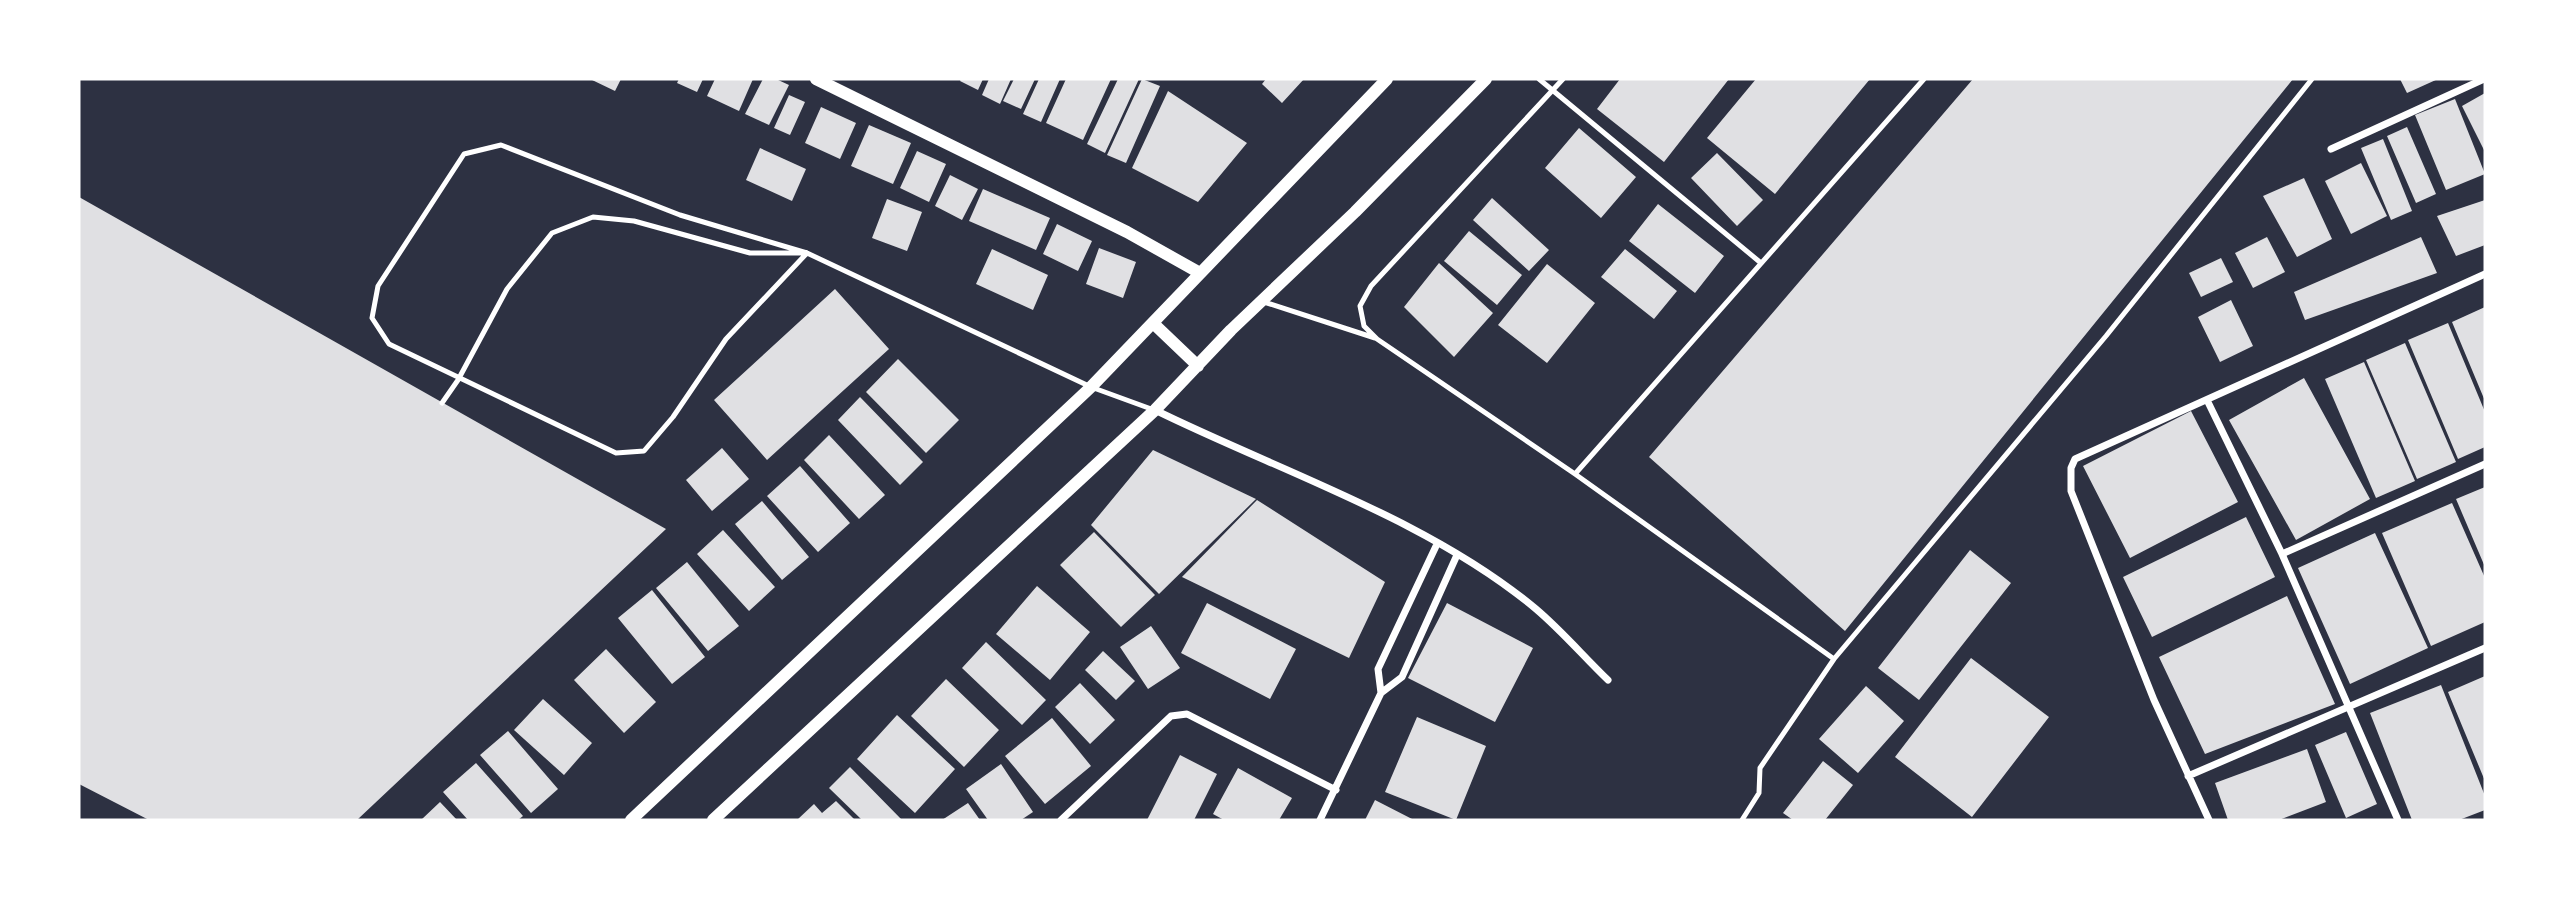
<svg xmlns="http://www.w3.org/2000/svg" width="2564" height="899" viewBox="0 0 2564 899" font-family="Overpass,sans-serif">
<style>
.building{fill:#e0e0e3}
.lines{fill:none;stroke-linecap:round;stroke-linejoin:round}
.service{stroke:#fff;stroke-width:5}
.minor{stroke:#fff;stroke-width:7}
.tertiary{stroke:#fff;stroke-width:12}
</style>
<rect width="100%" height="100%" fill="#2d3142"/>
<path class="building" d="M590,79H621L615,91Z
M679,79H703L697,92L677,83Z
M715,79H753L739,111L707,96Z
M763,79H776L789,85L769,125L745,114Z
M961,79H983L978,90L960,81Z
M989,79H1011L1000,104L982,95Z
M1014,79H1035L1021,109L1003,101Z
M1039,79H1060L1041,122L1023,114Z
M1066,79H1111L1083,140L1046,123Z
M1118,79H1139L1105,153L1087,144Z
M1142,79L1160,86L1126,163L1107,155Z
M1266,79H1304L1282,103L1262,84Z
M1620,79H1729L1664,162L1597,109Z
M1756,79H1870L1775,194L1707,138Z
M1973,79H2293L1845,631L1649,457Z
M2400,79H2438L2407,93Z
M1168,91L1247,143L1198,202L1132,168Z
M2485,93V152L2462,106Z
M789,95L805,102L790,135L774,128Z
M2455,99L2485,174L2446,190L2415,115Z
M821,107L856,123L840,159L805,143Z
M869,125L911,143L893,184L851,166Z
M2407,127L2436,194L2416,203L2387,136Z
M1579,128L1636,177L1601,218L1545,168Z
M2383,139L2412,211L2391,220L2361,148Z
M760,148L806,169L792,201L746,180Z
M917,151L946,164L929,202L900,188Z
M1717,153L1763,200L1737,226L1691,178Z
M2361,163L2387,216L2351,234L2325,181Z
M950,175L978,189L962,220L935,206Z
M2304,178L2332,239L2297,257L2263,196Z
M983,189L1050,218L1036,250L969,221Z
M79,197L666,529L357,820H149L79,784Z
M1492,198L1549,250L1529,271L1473,220Z
M887,199L922,212L907,251L872,238Z
M2485,200V245L2456,256L2437,216Z
M1658,204L1724,256L1695,293L1629,241Z
M1057,224L1092,241L1078,271L1043,254Z
M1469,231L1522,275L1497,305L1444,261Z
M2267,237L2285,272L2253,288L2235,253Z
M2421,237L2437,273L2305,320L2294,292Z
M1099,248L1136,262L1123,298L1086,284Z
M992,249L1048,275L1033,310L976,284Z
M1625,249L1677,291L1654,319L1601,277Z
M2221,258L2233,282L2201,297L2189,273Z
M1439,263L1493,313L1454,357L1404,307Z
M1547,264L1595,303L1547,363L1498,325Z
M835,289L889,349L767,460L714,400Z
M2231,300L2253,346L2220,362L2198,317Z
M2485,307V401L2452,322Z
M2448,323L2485,412V447L2458,459L2408,340Z
M2405,343L2456,462L2417,479L2366,360Z
M898,359L959,420L926,453L866,392Z
M2364,362L2415,481L2376,498L2325,379Z
M2304,378L2370,499L2296,540L2229,420Z
M860,397L923,462L900,485L838,420Z
M2191,411L2238,502L2130,558L2083,466Z
M829,435L885,495L859,519L804,460Z
M722,448L749,479L712,511L686,480Z
M1153,450L1256,499L1159,594L1091,525Z
M800,466L850,523L818,552L767,496Z
M2485,487V567L2456,499Z
M1257,500L1385,582L1349,658L1182,577Z
M762,501L809,557L782,580L735,524Z
M2452,503L2485,578V622L2431,646L2382,533Z
M2246,517L2275,577L2152,637L2123,577Z
M723,530L775,587L749,611L697,554Z
M1094,532L1155,595L1121,627L1060,565Z
M2375,533L2428,648L2350,684L2298,568Z
M1970,550L2011,583L1919,700L1878,668Z
M687,562L739,626L708,651L656,588Z
M1037,586L1090,632L1050,680L996,634Z
M652,590L705,657L672,684L618,618Z
M2287,596L2335,704L2205,754L2159,657Z
M1207,603L1296,649L1270,699L1181,653Z
M1447,603L1533,648L1495,722L1408,678Z
M1151,626L1180,668L1148,689L1120,647Z
M986,642L1046,700L1022,725L962,668Z
M606,649L656,702L624,733L574,680Z
M1103,651L1135,681L1116,700L1085,670Z
M1971,658L2049,717L1972,817L1895,757Z
M2485,676V781L2448,692Z
M946,679L999,730L964,767L911,716Z
M1080,683L1115,720L1090,744L1055,707Z
M2441,685L2485,796V810L2459,820H2412L2370,713Z
M1866,686L1904,721L1858,773L1819,739Z
M543,699L592,743L564,775L514,730Z
M897,715L955,769L915,813L857,759Z
M1417,717L1486,746L1456,820L1385,792Z
M1052,718L1091,766L1045,804L1005,756Z
M508,731L558,789L531,813L480,755Z
M2346,732L2377,804L2346,818L2315,745Z
M2307,749L2326,802L2279,820H2228L2215,783Z
M1180,755L1217,774L1194,820H1147Z
M1823,761L1853,785L1825,820H1793L1783,813Z
M476,763L523,816L518,820H468L443,792Z
M1001,764L1033,812L1021,820H988L966,789Z
M850,767L902,820H862L829,788Z
M1238,768L1292,798L1279,820H1224L1213,814Z
M1375,800L1414,820H1365Z
M836,801L855,820H797L814,804L822,813Z
M440,802L457,820H421Z
M968,803L980,820H942Z"/>
<g class="lines">
<path class="service" d="M1539,79L1761,263
M1563,79L1371,286L1360,306L1364,326L1377,339L1575,474L1834,659
M807,253L726,339L673,417L644,451L616,453L389,344L372,318L378,286L464,154L501,145L680,215L807,253L1091,387L1154,410
M1264,302L1375,338
M442,403L458,380L507,289L552,233L593,217L634,221L750,253H800
M1575,474L1924,79
M1742,820L1759,793L1760,768L1834,659L2106,336L2312,79"/>
<path class="minor" d="M2331,149L2484,79
M2207,400L2282,554L2398,820
M1155,410C1279,471 1430,520 1536,609C1562,631 1584,657 1608,680
M2282,554L2485,464
M1381,693L1378,669L1437,544
M2188,776L2485,648
M1061,820L1171,716L1187,714L1336,790
M1320,820L1381,693L1402,677L1457,555
M2209,820L2154,700L2071,491V468L2075,459L2485,274"/>
<path class="tertiary" d="M816,79L1127,232L1200,273
M1154,324L1198,366
M631,820L1091,387L1387,79
M713,820L1155,410L1231,330L1355,212L1486,79"/>
</g>
<rect width="2564" height="899" fill="none" stroke="#ffffff" stroke-width="161"/>
</svg>
